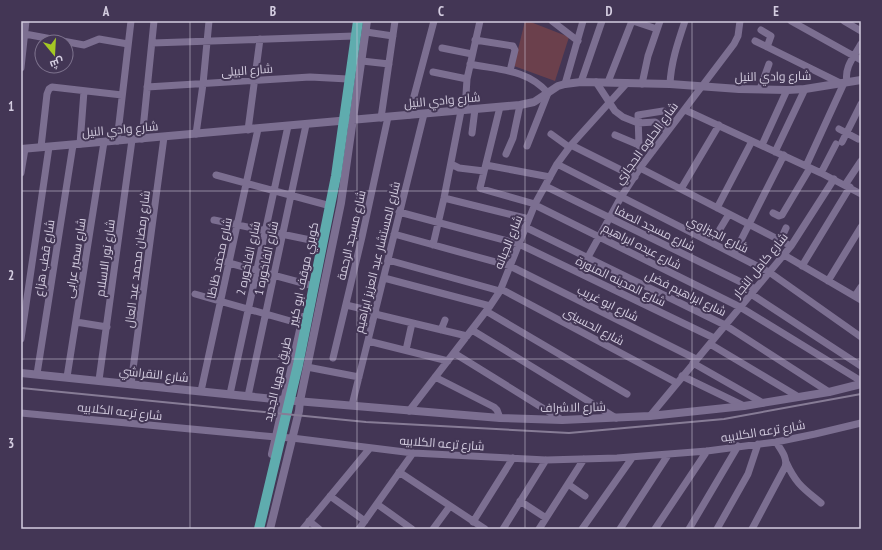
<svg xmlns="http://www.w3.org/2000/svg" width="882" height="550" viewBox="0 0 882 550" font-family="'PT Sans Narrow',Cairo,sans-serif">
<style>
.green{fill:#6b404c}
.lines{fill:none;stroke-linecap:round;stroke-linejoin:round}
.minor{stroke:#7c6f91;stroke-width:7}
.tertiary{stroke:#7c6f91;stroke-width:8}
.primary{stroke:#5facae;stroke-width:10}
.rail{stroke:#877c96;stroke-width:2}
.grid{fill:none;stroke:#d4cde0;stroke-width:1;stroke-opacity:0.55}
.labels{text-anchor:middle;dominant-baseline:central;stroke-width:4;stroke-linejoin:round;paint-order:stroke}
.street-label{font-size:12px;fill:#d4cde0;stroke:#433655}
.neatline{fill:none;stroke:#d4cde0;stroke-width:1.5}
.grid-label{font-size:13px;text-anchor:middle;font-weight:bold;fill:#d4cde0}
</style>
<rect width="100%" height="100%" fill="#433655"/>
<path class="green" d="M525,21H528L569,37L555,81L514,66Z"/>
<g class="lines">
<path class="minor" d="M552,21L578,41
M633,21L657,29
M791,21L861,60
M844,21L861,31
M761,30L771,36L767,47
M366,32L393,36
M25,34L84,45L99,39L128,44
M475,40L513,46L515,50L510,71
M755,41L840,83
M152,43L354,36
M442,48L472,54
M362,61L389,64
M470,64C499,70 527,69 548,93L527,146
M21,68L26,21
M433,72L467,79
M581,82L602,21
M596,82L615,111L623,117L638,123L655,122L668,131
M608,82L632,21
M847,82C844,67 854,57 861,44
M565,84L583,21
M642,84L648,56L660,21
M670,84C671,62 678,42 685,21
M147,87L310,77L348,79
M760,89L769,64
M500,107L480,188L482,189L535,204
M465,110L467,79L480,21
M685,110L821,173L861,194
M409,115L434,21
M381,118L395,21
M839,129L858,139
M248,130L260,39
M472,133L475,109
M196,134L203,84L209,21
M551,134L569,147
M615,135L653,151
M142,139L154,21
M117,141L131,21
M842,142L861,104
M80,144L84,91
M571,145L635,177
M762,145L787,90
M639,146L638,115L663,111
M41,147L47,94L49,89L52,87L122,95
M775,152L805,89
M506,154L513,138L520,105
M451,164L459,168L484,171
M557,164L769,272L861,337
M486,165L550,177
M806,166L844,83
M640,168L791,246
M21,173L25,149
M821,173L836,144
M216,175L327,205
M845,185L861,161
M545,186L755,289
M681,189L719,125
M444,198L529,219
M535,205L740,307L861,381
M717,208L752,141
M399,212L519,244L714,338
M773,213L779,216L782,215L810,168
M214,220L320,242
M525,227L725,325L829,392
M720,229L729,214
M394,234L510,266L696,359
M780,241L786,228
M433,245L444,198L461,111
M734,254L784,155
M784,255L861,300
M588,257L621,197L640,168L734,44L738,36L740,21
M218,260L310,285
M388,260L500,291
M802,266L850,187
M384,278L490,306
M828,281L861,227
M501,289L677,383
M195,294L301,324
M751,294L861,366
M855,296L861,287
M346,305L376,312
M486,311L627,394
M375,314L467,336
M76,322L107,327
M441,330L445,320
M472,330L616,418
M21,339L49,147
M368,341L448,361
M710,344L797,396
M406,350L412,323
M454,353L562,420
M333,358L362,237L388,117
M693,363L763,403
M307,367L359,377
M37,374L73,145
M682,376L744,406
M67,377L104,142
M435,377L494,407L497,410L500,418
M99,380L132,140
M131,384L164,137
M201,391L258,129
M230,394L288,126
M248,396L306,125
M352,405L424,114
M409,411L490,306L500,291L535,204L557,164L571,145L627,83
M21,413L276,437L292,438L413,453L546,460L617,458L707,451L776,442L815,434L861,423
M650,416L791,246L834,179
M786,462C796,484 803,488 821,503
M399,472L485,529
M568,484L585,496
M330,496L365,521
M520,501L546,518
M377,504L412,529
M309,521L319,529
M473,522L513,458
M303,529L370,448
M359,529L413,453
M433,529L450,506
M503,529L546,460
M539,529L584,459
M582,529L632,458
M620,529L668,455
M655,529L707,451
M689,529L738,446
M717,529L748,474L758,444
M752,529L785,467C788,458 781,450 776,442"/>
<path class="tertiary" d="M21,149L520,105L534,102L558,86L565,84L581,82L670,84L739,89L787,90L805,89L861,80
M21,373L284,400L500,418L562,420L650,416L744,406L829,392L861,384
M272,454L303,317
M270,529L299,411L300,401L341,203L367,21"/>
<path class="primary" d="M259,529L298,365L336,176L358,21"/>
<path class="rail" d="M21,388L366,422L569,433L724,419L861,394"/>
</g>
<path class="grid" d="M190,21V529M357,21V529M525,21V529M692,21V529M21,191H861M21,359H861"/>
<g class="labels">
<g class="street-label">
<text transform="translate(247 70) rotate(-4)">شارع البيلى</text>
<text transform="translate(773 76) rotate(-1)">شارع وادي النيل</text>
<text transform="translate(442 100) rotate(-5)">شارع وادي النيل</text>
<text transform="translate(120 129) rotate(-5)">شارع وادي النيل</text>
<text transform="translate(646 143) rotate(-54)">شارع الحلوه الحجازي</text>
<text transform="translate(655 228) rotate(26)">شارع مسجد الصفا</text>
<text transform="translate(718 234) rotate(27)">شارع الجيزاوي</text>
<text transform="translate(351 235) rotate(-77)">شارع مسجد الرحمة</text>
<text transform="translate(508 242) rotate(-68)">شارع الجبانه</text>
<text transform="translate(642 246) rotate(27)">شارع عبده ابراهيم</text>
<text transform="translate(377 257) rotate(-76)">شارع المستشار عبد العزيز ابراهيم</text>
<text transform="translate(44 258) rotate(-81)">شارع قطب هزاع</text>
<text transform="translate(75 258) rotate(-81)">شارع سمير عرابى</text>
<text transform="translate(105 258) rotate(-82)">شارع نور الاسلام</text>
<text transform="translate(219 258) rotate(-78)">شارع محمد ظاظا</text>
<text transform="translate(248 258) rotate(-78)">شارع الفاخوره 2</text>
<text transform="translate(266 258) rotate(-78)">شارع الفاخوره 1</text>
<text transform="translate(137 259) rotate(-83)">شارع رمضان محمد عبد العال</text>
<text transform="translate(760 265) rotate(-51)">شارع كامل النجار</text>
<text transform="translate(303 274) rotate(-78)">كوبري موقف ابو كبير</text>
<text transform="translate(621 281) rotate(26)">شارع المدينه المنورة</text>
<text transform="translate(686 293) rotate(26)">شارع ابراهيم فضل</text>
<text transform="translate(608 303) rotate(26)">شارع ابو غريب</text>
<text transform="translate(594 326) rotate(28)">شارع الحسينى</text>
<text transform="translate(154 374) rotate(6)">شارع النقراشي</text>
<text transform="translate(277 379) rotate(-77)">طريق ههيا الجديد</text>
<text transform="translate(573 407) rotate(-1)">شارع الاشراف</text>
<text transform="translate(120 411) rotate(6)">شارع ترعه الكلابيه</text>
<text transform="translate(763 431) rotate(-9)">شارع ترعه الكلابيه</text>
<text transform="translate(442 443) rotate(4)">شارع ترعه الكلابيه</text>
</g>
</g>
<rect width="882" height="550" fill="none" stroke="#433655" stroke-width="44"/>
<g transform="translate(54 54) rotate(162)"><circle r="19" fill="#433655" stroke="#7d728d"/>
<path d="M0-3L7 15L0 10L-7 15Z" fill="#a4c824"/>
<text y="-6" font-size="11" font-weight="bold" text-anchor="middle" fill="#d4cde0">ش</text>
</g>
<rect x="22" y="22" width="838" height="506" class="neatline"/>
<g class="grid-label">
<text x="106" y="16">A</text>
<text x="273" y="16">B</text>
<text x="441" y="16">C</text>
<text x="609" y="16">D</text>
<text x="776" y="16">E</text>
<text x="11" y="111">1</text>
<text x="11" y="280">2</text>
<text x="11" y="448">3</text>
</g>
</svg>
